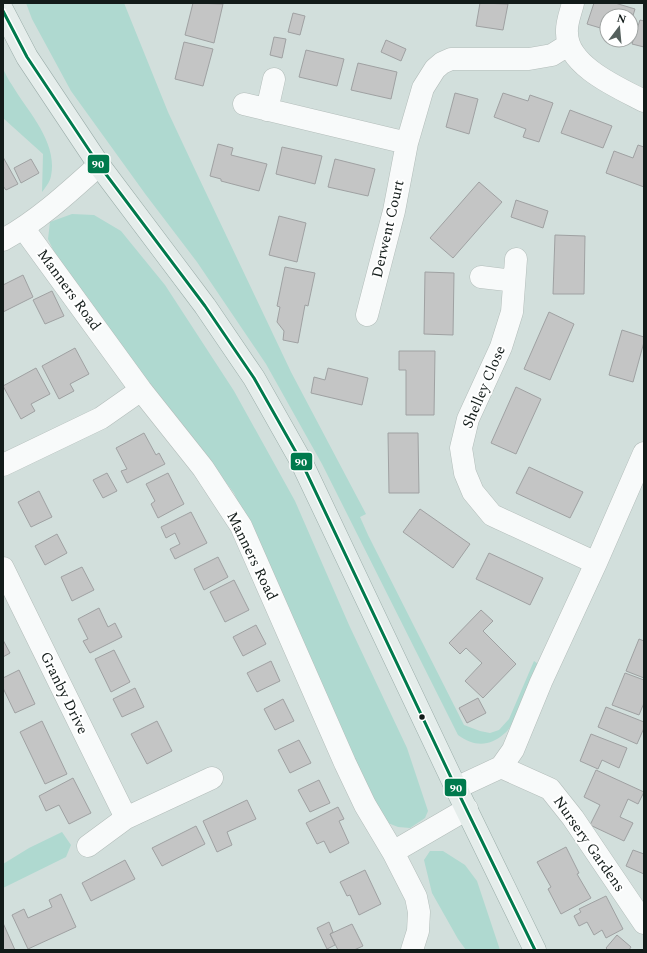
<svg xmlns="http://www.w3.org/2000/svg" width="647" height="953" viewBox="0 0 647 953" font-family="Spectral,serif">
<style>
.green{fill:#afd9d0}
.building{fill:#c4c5c5;stroke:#9fa1a2}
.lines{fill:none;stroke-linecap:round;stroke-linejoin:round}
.minor-casing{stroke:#b3bdba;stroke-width:23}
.major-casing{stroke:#9baeaa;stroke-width:23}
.minor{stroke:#f8fafa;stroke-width:22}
.major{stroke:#e5edeb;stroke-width:22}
.bus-1-casing{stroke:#fff;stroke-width:6}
.bus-1{stroke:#007a4d;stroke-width:3}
.bus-dot{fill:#121b19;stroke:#fff;stroke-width:1.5}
.labels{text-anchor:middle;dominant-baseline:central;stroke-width:4;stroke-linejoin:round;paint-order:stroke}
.street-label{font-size:15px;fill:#121b19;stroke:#fff}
.line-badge{stroke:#fff;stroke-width:1.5}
.badge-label{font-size:11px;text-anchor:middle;font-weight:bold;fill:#fff}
</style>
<rect width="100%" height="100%" fill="#d2dfdc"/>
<path class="green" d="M26,3H124L168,112L198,176L291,372L366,514L360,517L368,535L464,725L480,731L490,733L499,730L509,719L534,661L538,664C531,680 517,723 505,733C490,747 474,747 458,735L322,464L266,364L197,262L146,195L71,91L32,19Z
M3,69C6,74 8,80 12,85C28,112 58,142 51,176C50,182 45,188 42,192L43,154L3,118Z
M72,214L94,215L121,231L165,285L234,391L295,501L349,625L407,748L428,811L425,818L410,828L398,827L388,823L358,774L283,600L234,493L175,415L113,337L60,264L48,239L50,222Z
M62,832L71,845L66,857L3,888V864L29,848Z
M430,851H443L465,865L477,881L500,950H466L458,939L432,893L424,860Z"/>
<path class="building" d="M193,3L223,4L214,43L185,35Z
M480,3L508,4L503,30L476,26Z
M594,3H615L635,9L631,22V16H607V30L587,24Z
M293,13L305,16L300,35L288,32Z
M640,20L644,21V47L632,44Z
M274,37L286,39L282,58L270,55Z
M386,40L406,49L401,61L381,52Z
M184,42L213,49L203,86L175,79Z
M306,50L344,59L337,86L299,77Z
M358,63L397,72L391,99L351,90Z
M455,93L478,99L469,134L446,127Z
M503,93L528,101L530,95L553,103L539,142L523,137L526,129L494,117Z
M570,110L612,126L603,148L561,133Z
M218,144L233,148L231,155L267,164L259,191L221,181V179L210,176Z
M638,145L644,147V187L606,173L614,151L633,158Z
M282,147L322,156L315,184L276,174Z
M3,157L18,184L6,190L3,186Z
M31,159L39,173L21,183L14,168Z
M335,159L375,169L368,196L328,187Z
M479,182L502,202L453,258L430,238Z
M516,200L548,211L543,228L511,217Z
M279,216L306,223L297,262L269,255Z
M555,235L585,236L584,294H553Z
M285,267L315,273L308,306L305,305L298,343L283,340L284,331L277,322L280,307L277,306Z
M425,272L454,273L453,335L424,334Z
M23,275L33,297L3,312V285Z
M52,291L64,316L45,324L33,300Z
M549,312L574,324L550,380L524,369Z
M622,330L644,337V342L633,382L609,375Z
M75,348L89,374L70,384L74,391L59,399L42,366Z
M399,351H435L434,415H406V370H399Z
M36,368L50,394L31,404L35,411L21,419L3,386Z
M328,368L368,378L362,405L311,393L314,377L325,380Z
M516,387L541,399L516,454L491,443Z
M144,433L156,455L159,453L165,464L127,483L121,471L127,469L116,448Z
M388,433H418L419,493H389Z
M529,467L583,492L570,518L516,493Z
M107,473L117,491L103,498L93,480Z
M168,473L184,504L158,518L151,504L155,501L146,484Z
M39,491L52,517L31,527L18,502Z
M420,509L470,544L453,568L403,532Z
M191,512L207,543L175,559L170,549L180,544L175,533L166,538L161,527Z
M57,534L67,553L45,565L35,546Z
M489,553L543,578L530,605L476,579Z
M218,557L228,577L204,590L194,569Z
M82,567L94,590L72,601L61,577Z
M234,580L249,610L225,622L210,592Z
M99,608L108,627L115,623L122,637L90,653L83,641L88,639L78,619Z
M481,610L493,621L483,631L516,664L483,698L465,681L482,663L466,648L460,654L449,643Z
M256,625L266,644L243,656L233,637Z
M639,639L644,641V678L626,671Z
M3,640L10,653L3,657Z
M114,650L130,682L111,692L95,659Z
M271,661L280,681L257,692L247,673Z
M19,670L35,704L15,713L3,688V678Z
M625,673L644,680V703L639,715L612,705Z
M135,688L144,707L122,717L113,699Z
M478,698L486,713L467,723L459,708Z
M283,699L294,721L275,730L264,709Z
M606,707L644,722V728L637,744L598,727Z
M42,721L67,774L45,784L20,732Z
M157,721L172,751L147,764L131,734Z
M591,734L627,748L619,768L602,760L598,769L580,761Z
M299,740L311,763L290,773L278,750Z
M596,770L644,792L638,804L628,799L620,817L633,823L624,841L590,825L600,805L584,797Z
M73,778L91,813L69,824L59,805L46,811L39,796Z
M319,780L330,803L310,812L298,790Z
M247,800L256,819L227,832L232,845L217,852L203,821Z
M338,807L344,819L339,821L349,843L330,853L324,841L317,844L306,823Z
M196,826L205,844L162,866L152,848Z
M566,847L579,873L577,874L591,898L561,914L548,889L551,887L537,862Z
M633,850L644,854V874L626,866Z
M125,860L135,879L91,901L82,883Z
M365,870L381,904L359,915L350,895L347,896L340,882Z
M61,894L76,927L28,949L12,915L24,909L28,918L52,907L49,900Z
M606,896L623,929L606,938L602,930L594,935L587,922L579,926L574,916L581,912L579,909Z
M329,922L333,932L330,934L335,945L327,949L317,928Z
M3,923L15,950H3Z
M352,924L363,946L354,950H338L330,934Z
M617,935L631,947L629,950H608L606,948Z"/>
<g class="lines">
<defs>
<path id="minor" d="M573,3C571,12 566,23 567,33C567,66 619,88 644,101
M244,104L407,143
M267,110L274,79
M24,229L141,390L203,468L241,526L345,763L365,805L393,852L416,897L419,912L418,931L412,950
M3,240C39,220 69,192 99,165
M516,259L512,312L501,347L468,419L461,448L465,473L473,492L492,515L596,563
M481,277L514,281
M367,315L394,211L407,143L423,88L435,69L442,63L451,59H529L552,55L568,45
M3,465L101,418L141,390
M3,568L126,818L212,778
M501,767L550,789L573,818L644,923
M456,788L501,767L513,750L541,682L596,563L644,453
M88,846L126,818
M393,852L467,809"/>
<path id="major" d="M3,11L27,57L99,165L205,306L254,378L301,461L456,788L535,950"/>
</defs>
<use href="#minor" class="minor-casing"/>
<use href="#major" class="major-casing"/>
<use href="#minor" class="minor"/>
<use href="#major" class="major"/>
<defs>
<path id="bus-1" d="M3,11L27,57L99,165L205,306L254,378L301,461L456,788L535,950"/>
</defs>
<use href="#bus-1" class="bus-1-casing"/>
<use href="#bus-1" class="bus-1"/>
</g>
<circle class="bus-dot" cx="422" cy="717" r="3.5"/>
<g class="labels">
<g class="street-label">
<text transform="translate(388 229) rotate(-77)">Derwent Court</text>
<text transform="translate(69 290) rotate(54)">Manners Road</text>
<text transform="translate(484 387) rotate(-67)">Shelley Close</text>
<text transform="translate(252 556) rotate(64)">Manners Road</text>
<text transform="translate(64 693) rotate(64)">Granby Drive</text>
<text transform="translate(589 844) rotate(55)">Nursery Gardens</text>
</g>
</g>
<g class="line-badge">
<rect x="87" y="154" width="23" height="20" rx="4" fill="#007a4d"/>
<rect x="290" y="452" width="23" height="19" rx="4" fill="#007a4d"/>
<rect x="444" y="778" width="23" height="19" rx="4" fill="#007a4d"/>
</g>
<g class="badge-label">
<text x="98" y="168">90</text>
<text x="301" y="466">90</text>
<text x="456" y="792">90</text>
</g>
<rect width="647" height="953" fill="none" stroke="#121b19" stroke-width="8"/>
<g transform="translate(619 28) rotate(16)"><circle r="19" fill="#ffffff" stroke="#a0a4a3"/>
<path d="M0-3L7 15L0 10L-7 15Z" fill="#55605d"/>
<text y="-6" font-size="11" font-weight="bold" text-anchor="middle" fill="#121b19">N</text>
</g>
</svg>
